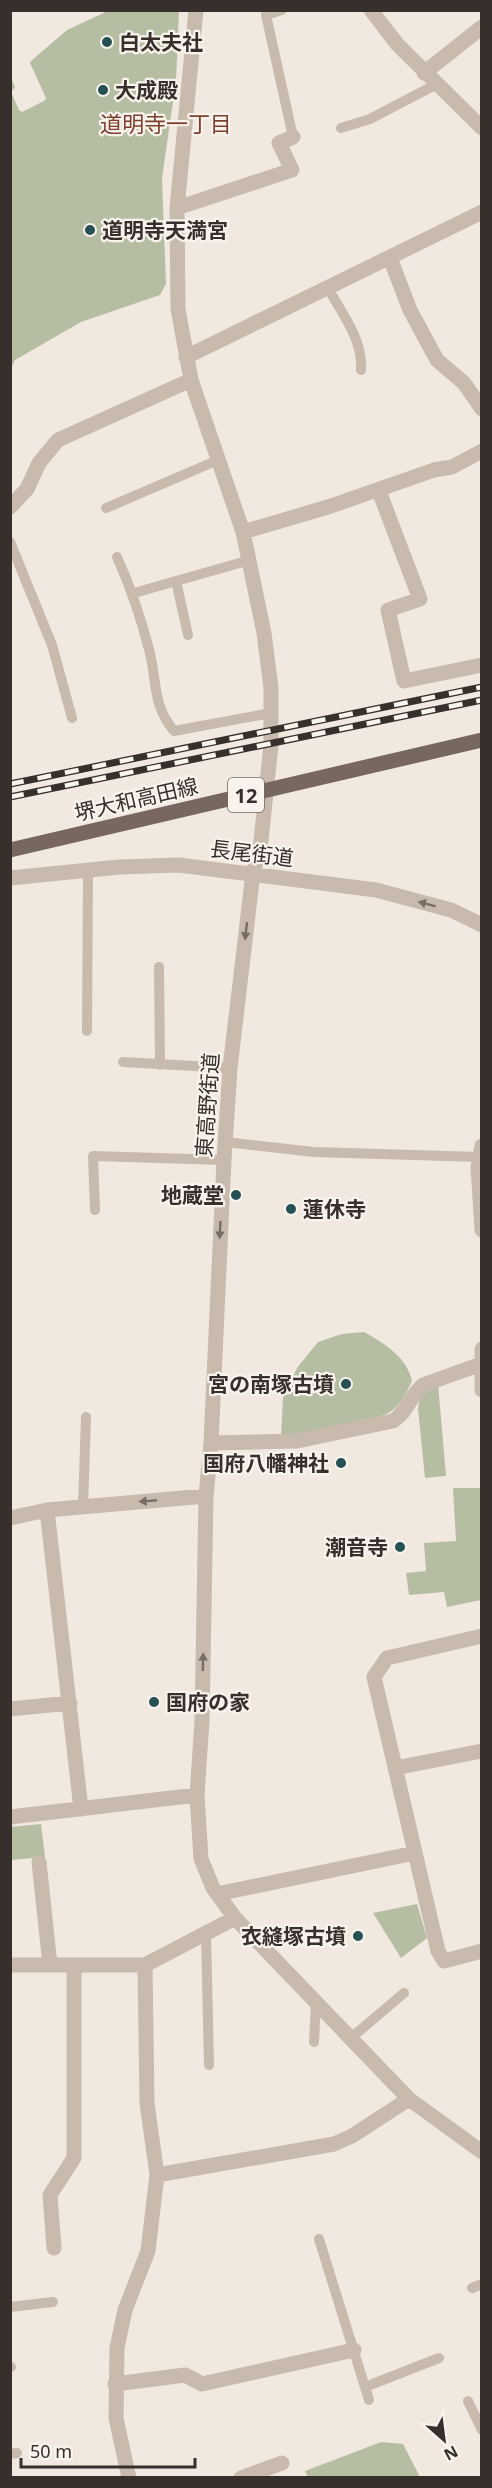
<svg xmlns="http://www.w3.org/2000/svg" width="492" height="2488" viewBox="0 0 492 2488" font-family="'Noto Sans','Noto Sans JP',sans-serif">
<style>
.green{fill:#b5bea2}
.lines{fill:none;stroke-linecap:round;stroke-linejoin:round}
.lane{stroke:#c8baad;stroke-width:10}
.street{stroke:#c8baad;stroke-width:15}
.primary{stroke:#77675e;stroke-width:15}
.rail-casing{stroke:#372f2b;stroke-width:7}
.rail{stroke:#f8f3ed;stroke-width:4.5;stroke-dasharray:14;stroke-linecap:butt}
.oneway{fill:#786e66}
.poi-dot{fill:#255154;stroke:#f8f3ed;stroke-width:2}
.labels{text-anchor:middle;dominant-baseline:central;stroke-width:4.5;stroke-linejoin:round;paint-order:stroke}
.shield{fill:#f8f3ed;stroke:#716a65;stroke-width:1.5}
.shield-label{font-size:20px;font-weight:bold;fill:#372f2b}
.poi-label{font-size:21px;font-weight:bold;fill:#372f2b;stroke:#f8f3ed;text-anchor:start}
.street-label{font-size:21px;fill:#372f2b;stroke:#f8f3ed}
.neighbourhood-label{font-size:22px;fill:#7d402d;stroke:#f8f3ed}
</style>
<rect width="100%" height="100%" fill="#f1e9e0"/>
<path class="green" d="M110,10L179,11L176,81L162,178L166,284L160,295L81,322L15,360L11,368V78L15,87L11,92L19,110L22,112L44,101L46,98L30,63L31,61L67,30Z
M364,1332C384,1343 407,1357 412,1381C405,1396 398,1411 381,1416L299,1435L281,1436L283,1398L297,1368L318,1342L342,1334Z
M438,1384L446,1476L425,1478L418,1409L420,1396Z
M453,1488H480L481,1600L447,1607L444,1592L409,1595L406,1573L426,1571L424,1543L456,1541Z
M41,1824L45,1857L11,1860V1827Z
M417,1904L427,1938L401,1958L373,1913Z
M381,2442L403,2444L420,2477H308L305,2471Z"/>
<g class="lines">
<path class="lane" d="M282,10L266,15L293,137
M341,128L370,119L435,85
M328,288C342,314 363,339 361,370
M106,508L218,460
M10,542L52,645L72,718
M117,557C132,590 141,618 150,653C157,684 153,706 174,731L271,713
M176,581L188,635
M134,593L250,560
M159,967L160,1065
M87,1031L88,870
M123,1062L230,1068
M225,1142L314,1152L480,1157
M95,1210L93,1156L224,1160
M83,1507L86,1417
M206,1933L209,2065
M351,2038L404,1993
M314,2042L316,2002
M319,2239L369,2400
M472,2288L482,2284
M10,2307L53,2302
M10,2367H11
M365,2387L439,2358
M468,2401L482,2430
M10,2454L17,2453"/>
<path class="street" d="M196,10L177,208L178,309L191,380L243,532L264,633L271,688V745L260,850L253,873L230,1068L224,1160L211,1443L206,1496L202,1721L197,1795L201,1859L213,1888L235,1918L409,2099L482,2152
M371,10L397,44L482,128
M424,73L482,27
M177,208L292,170L279,143L293,137
M390,258L410,310L437,360L464,383L482,409
M186,357L482,212
M379,491L420,599L388,610L404,681L482,665
M10,507L27,489L39,463L58,440L191,380
M243,532L328,507L434,470L452,467L482,451
M10,878L119,867L179,865L376,890L451,910L482,925
M482,1146L478,1167L482,1230
M482,1349V1390
M211,1443L297,1441L393,1421C409,1410 409,1397 423,1385L481,1364
M47,1510L81,1809
M10,1518L47,1510L206,1496
M482,1636L387,1658L374,1677L438,1951L444,1961L482,1951
M10,1709L70,1703
M395,1768L482,1751
M10,1817L197,1795
M39,1862L50,1965
M217,1894L415,1853
M10,1965H145L235,1918
M157,2175L334,2144L352,2136L409,2099
M54,2248L50,2195L74,2158V1965
M115,2384L185,2375L202,2384L354,2350
M129,2478L116,2418L117,2348L125,2310L148,2251L157,2175L147,2103L145,1965
M241,2478L282,2463"/>
<path class="primary" d="M10,850L482,740"/>
<defs>
<path id="rail" d="M10,784L482,687
M10,797L482,700"/>
</defs>
<use href="#rail" class="rail-casing"/>
<use href="#rail" class="rail"/>
</g>
<defs><path id="oneway-solid" d="M-6-.8H1V-3.2L6.5 0L1 3.2V.8H-6Z" transform="scale(1.5)"/></defs>
<g class="oneway">
<use href="#oneway-solid" transform="translate(427 904) rotate(-165)"/>
<use href="#oneway-solid" transform="translate(246 931) rotate(97)"/>
<use href="#oneway-solid" transform="translate(220 1230) rotate(93)"/>
<use href="#oneway-solid" transform="translate(148 1501) rotate(175)"/>
<use href="#oneway-solid" transform="translate(203 1662) rotate(-89)"/>
</g>
<g class="poi-dot">
<circle cx="107" cy="42" r="6"/>
<circle cx="103" cy="90" r="6"/>
<circle cx="90" cy="230" r="6"/>
<circle cx="236" cy="1195" r="6"/>
<circle cx="291" cy="1209" r="6"/>
<circle cx="346" cy="1384" r="6"/>
<circle cx="341" cy="1463" r="6"/>
<circle cx="400" cy="1547" r="6"/>
<circle cx="154" cy="1702" r="6"/>
<circle cx="358" cy="1936" r="6"/>
</g>
<g class="labels">
<rect class="shield" x="228" y="778" width="36" height="34" rx="4.5"/>
<g class="shield-label">
<text x="246" y="795">12</text>
</g>
<g class="poi-label">
<text x="119" y="42">白太夫社</text>
<text x="115" y="90">大成殿</text>
<text x="102" y="230">道明寺天満宮</text>
<text x="224" y="1195" text-anchor="end">地蔵堂</text>
<text x="303" y="1209">蓮休寺</text>
<text x="334" y="1384" text-anchor="end">宮の南塚古墳</text>
<text x="329" y="1463" text-anchor="end">国府八幡神社</text>
<text x="388" y="1547" text-anchor="end">潮音寺</text>
<text x="166" y="1702">国府の家</text>
<text x="346" y="1936" text-anchor="end">衣縫塚古墳</text>
</g>
<g class="street-label">
<text transform="translate(136 799) rotate(-13)">堺大和高田線</text>
<text transform="translate(252 853) rotate(7)">長尾街道</text>
<text transform="translate(207 1105) rotate(-86)">東高野街道</text>
</g>
<g class="neighbourhood-label">
<text x="166" y="123">道明寺一丁目</text>
</g>
</g>
<rect width="492" height="2488" fill="none" stroke="#372f2b" stroke-width="24"/>
<g transform="translate(444 2440) rotate(152)" stroke="#f8f3ed" stroke-width="4.5" paint-order="stroke">
<path d="M0-4.5L10 22L0 15L-10 22Z" fill="#372f2b"/>
<text y="-9" font-size="16" font-weight="bold" text-anchor="middle" fill="#372f2b">N</text>
</g>
<path d="M21 2458v9h174v-9" fill="none" stroke="#372f2b" stroke-width="3"/>
<text x="30" y="2458" font-size="18" fill="#372f2b" stroke="#f8f3ed" stroke-width="4.5" paint-order="stroke">50 m</text>
</svg>
